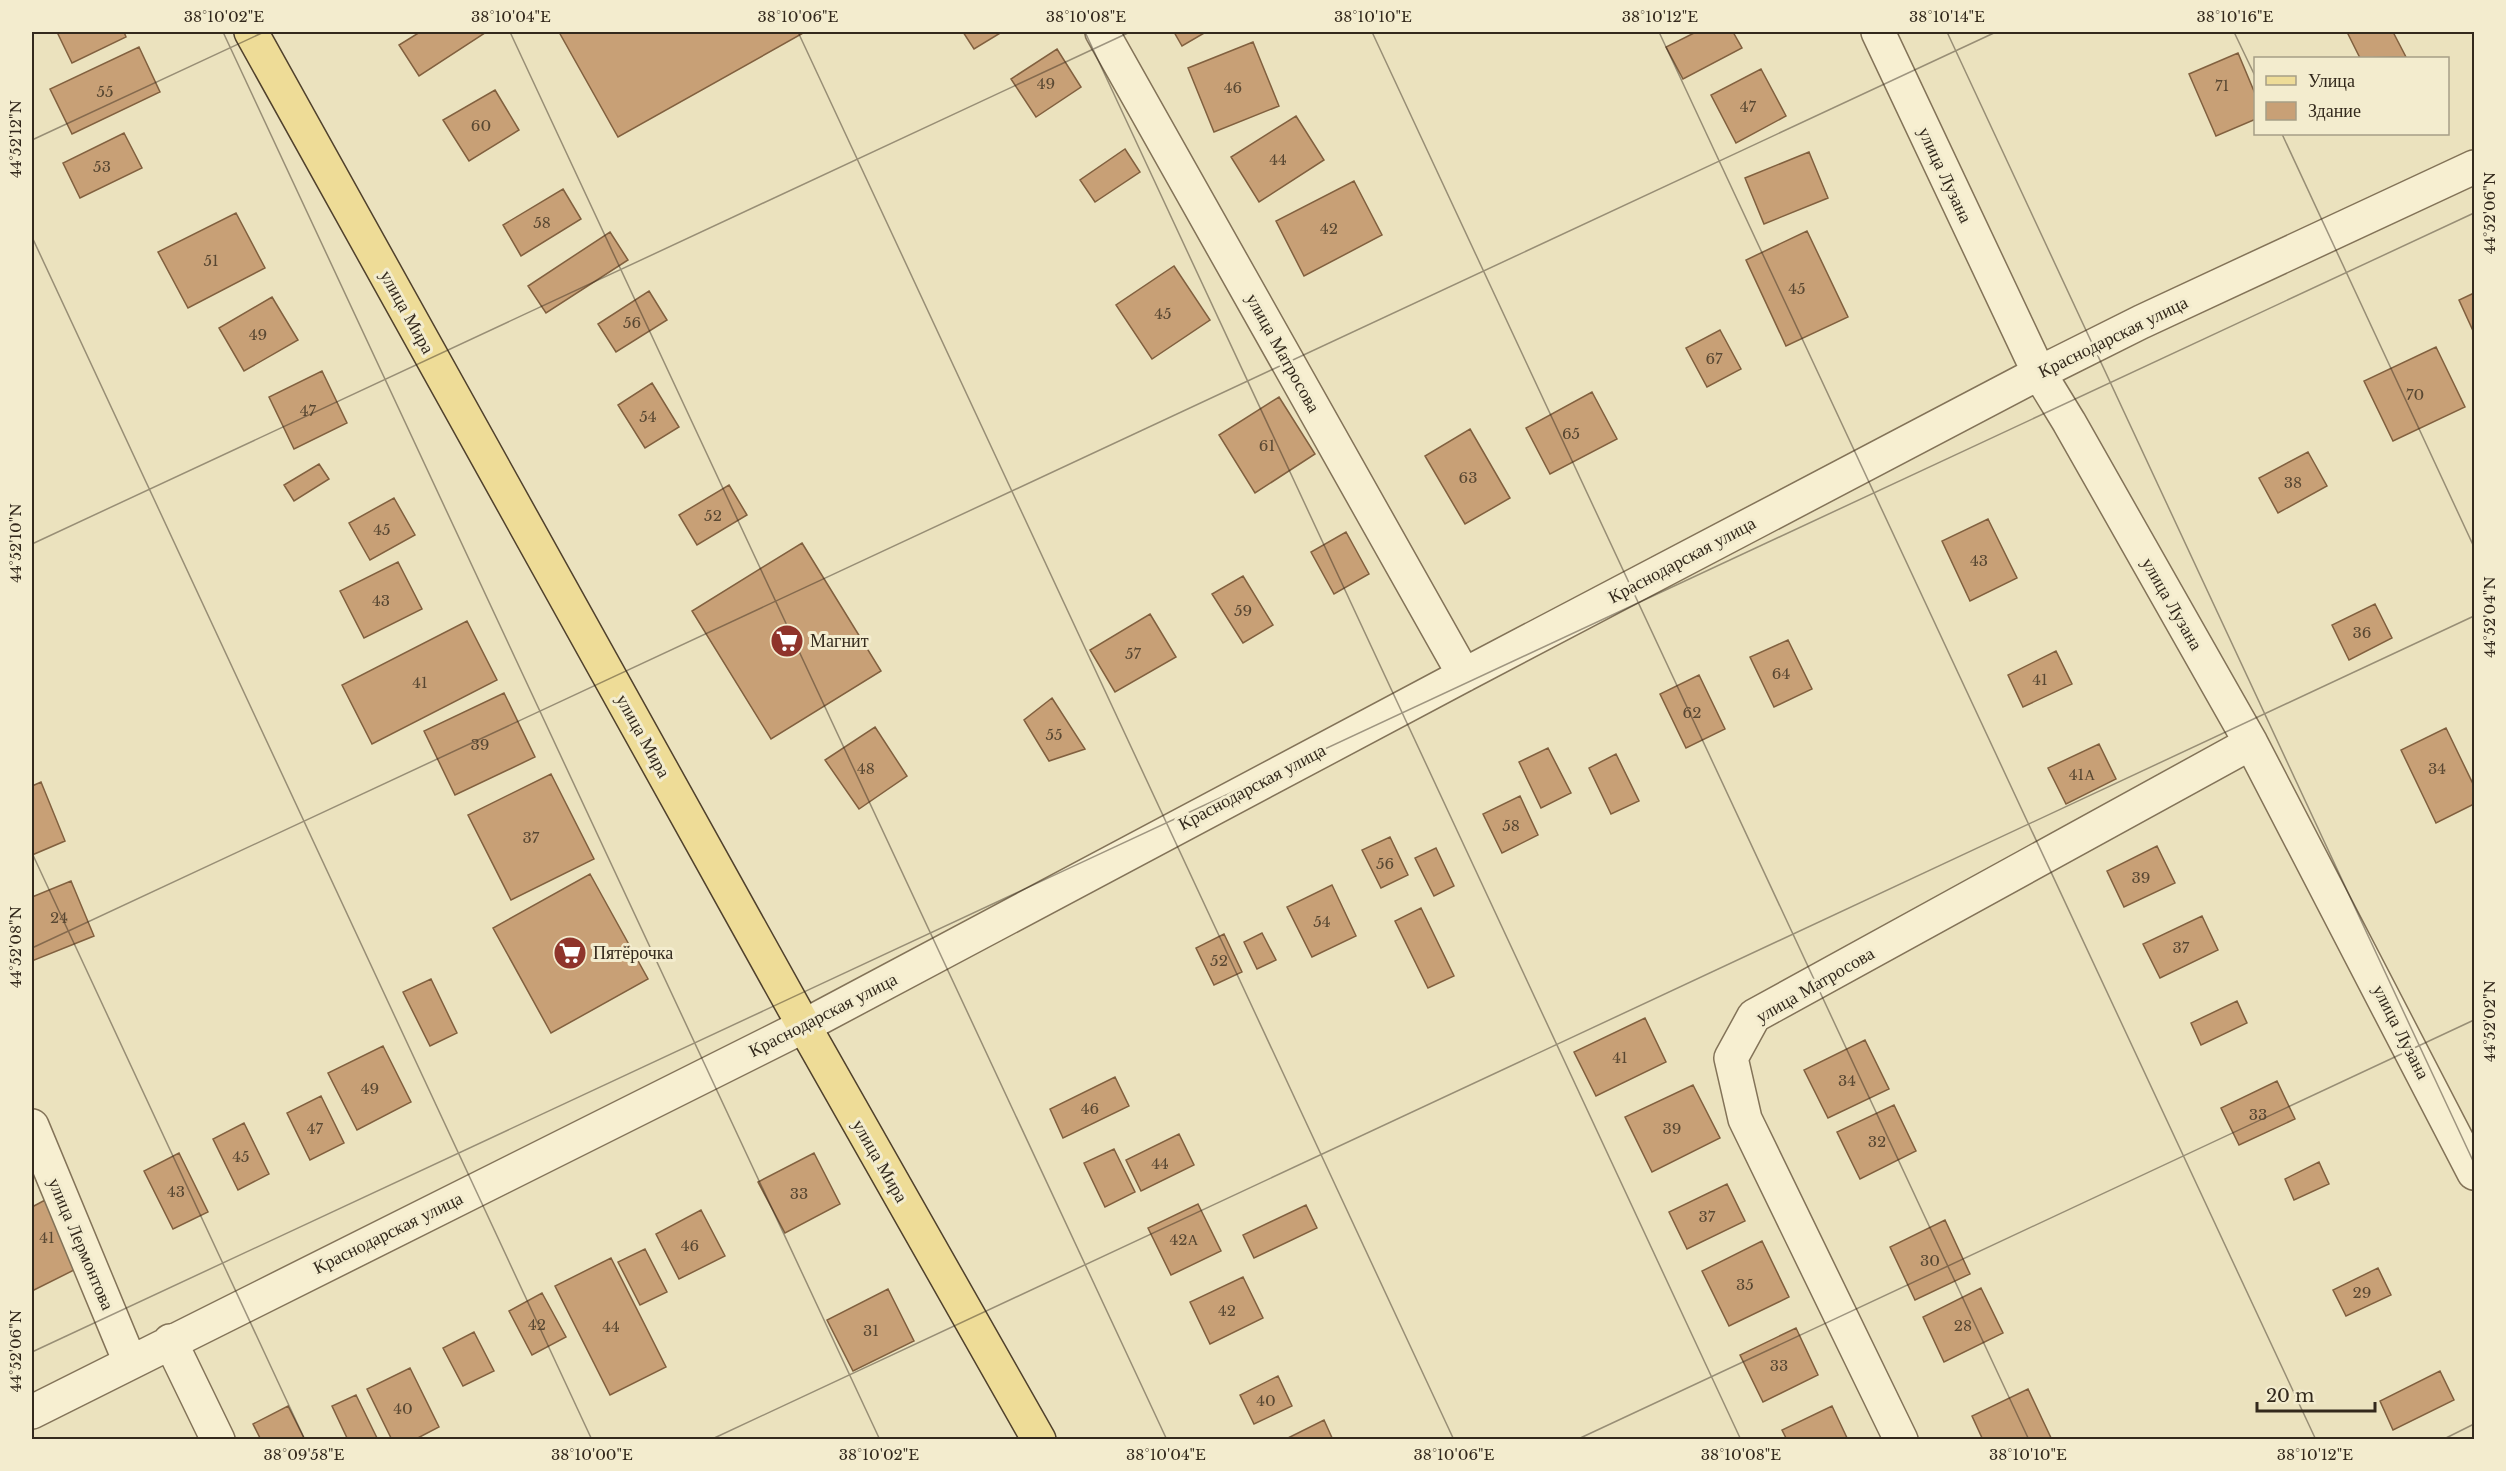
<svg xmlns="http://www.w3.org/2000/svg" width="2506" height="1471" viewBox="0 0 2506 1471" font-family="'Libre Baskerville',serif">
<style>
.building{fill:#c8a076;stroke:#81603f;stroke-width:1.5}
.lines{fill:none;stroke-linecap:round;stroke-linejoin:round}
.minor-casing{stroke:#837358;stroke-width:36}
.major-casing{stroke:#50412c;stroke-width:36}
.minor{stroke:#f7efd1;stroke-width:33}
.major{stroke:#eedc97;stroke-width:33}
.ticks{fill:none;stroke:#33291c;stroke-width:1.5;stroke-opacity:0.45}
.labels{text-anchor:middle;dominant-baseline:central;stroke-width:6;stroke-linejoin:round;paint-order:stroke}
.number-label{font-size:15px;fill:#584732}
.street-label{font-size:18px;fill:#33291c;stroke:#f3ecce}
.poi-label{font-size:18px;fill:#33291c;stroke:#f3ecce;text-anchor:start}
.neatline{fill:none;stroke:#33291c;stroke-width:2}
.ticks-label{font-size:15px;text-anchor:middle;fill:#33291c}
</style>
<rect width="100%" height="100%" fill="#ebe2be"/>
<path class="building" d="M57,32H124L126,37L72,63Z
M420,32H484L485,33L419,76L399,45Z
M559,32H805L618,137Z
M963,32H1002L974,49Z
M1174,32H1206L1182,46Z
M1696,32H1733L1742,48L1683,79L1666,47Z
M2347,32H2393L2406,57L2360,58Z
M1253,42L1279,106L1214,132L1188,68Z
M139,47L160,92L72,134L50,89Z
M1057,49L1081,87L1036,117L1011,79Z
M2238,53L2256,96V119L2216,136L2189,74Z
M1761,69L1786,116L1736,143L1711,95Z
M495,90L519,130L469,161L443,120Z
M1296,116L1324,160L1259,202L1231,157Z
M124,133L142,168L80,198L63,163Z
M1125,149L1140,172L1095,202L1080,180Z
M1809,152L1828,198L1764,224L1745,178Z
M1354,181L1382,235L1304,276L1276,221Z
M563,189L581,219L521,256L503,225Z
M236,213L265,268L188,308L158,252Z
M1807,231L1848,317L1786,346L1746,260Z
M610,232L628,260L546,313L528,286Z
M1174,266L1210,320L1152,359L1116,305Z
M649,291L667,320L616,352L598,324Z
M2474,293V333L2459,300Z
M272,297L298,340L244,371L219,328Z
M1720,330L1741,369L1707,387L1686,348Z
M2436,347L2465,407L2393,441L2364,381Z
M322,371L347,423L294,449L269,397Z
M652,383L679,427L645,448L618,405Z
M1592,392L1617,439L1550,474L1526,428Z
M1279,397L1315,454L1255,493L1219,435Z
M1470,429L1510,498L1465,524L1425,456Z
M2308,452L2327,486L2278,513L2259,478Z
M319,464L329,479L294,501L284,485Z
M729,485L747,515L697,545L679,515Z
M394,498L415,535L370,560L349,523Z
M1988,519L2017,578L1970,601L1942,541Z
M1346,532L1369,574L1334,594L1311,552Z
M802,543L881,671L771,739L692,611Z
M398,562L422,609L364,638L340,591Z
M1243,576L1273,625L1243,643L1212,594Z
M2375,604L2392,638L2349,660L2332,625Z
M1150,614L1176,657L1115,692L1090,650Z
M467,621L497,680L372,744L342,685Z
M1788,640L1812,689L1774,707L1750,657Z
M2056,651L2072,684L2023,707L2008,675Z
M1699,675L1725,729L1686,748L1660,694Z
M504,693L535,757L455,795L424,731Z
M1052,698L1085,749L1049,761L1024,720Z
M875,727L907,776L859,809L825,760Z
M2446,728L2474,786V804L2436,823L2401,750Z
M2099,744L2116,779L2066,804L2048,768Z
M1548,748L1571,793L1541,808L1519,762Z
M1616,754L1639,801L1611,814L1589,768Z
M551,774L594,859L511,900L468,815Z
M41,782L65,841L32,855V786Z
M1520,796L1538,835L1502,853L1483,814Z
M1390,837L1408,875L1381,888L1362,850Z
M2157,846L2175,883L2124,907L2107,871Z
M1436,848L1454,886L1434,896L1415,858Z
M590,874L648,979L551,1033L493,928Z
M71,881L94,936L32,961V897Z
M1332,885L1356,936L1312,957L1287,907Z
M1421,908L1454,976L1428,988L1395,921Z
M2202,916L2218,950L2160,978L2143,944Z
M1262,933L1276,960L1257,969L1244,942Z
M1224,934L1242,972L1214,985L1196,948Z
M431,979L457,1033L430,1046L403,992Z
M2237,1001L2247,1023L2201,1045L2191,1023Z
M1645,1018L1666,1062L1596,1096L1574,1052Z
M1865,1040L1889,1089L1828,1118L1804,1070Z
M383,1046L411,1102L357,1130L328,1073Z
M1115,1077L1129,1106L1063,1138L1050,1109Z
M2277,1081L2295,1119L2239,1145L2221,1108Z
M1693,1085L1720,1138L1652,1172L1625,1117Z
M321,1096L344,1143L310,1160L287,1113Z
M1894,1105L1916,1151L1860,1179L1837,1132Z
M244,1123L269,1174L238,1190L213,1139Z
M1179,1134L1194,1165L1141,1191L1126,1160Z
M1114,1149L1135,1192L1105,1207L1084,1163Z
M179,1153L208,1212L173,1229L144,1171Z
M814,1153L840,1204L785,1233L758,1182Z
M2319,1162L2329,1184L2294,1200L2285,1179Z
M1727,1184L1745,1221L1687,1249L1669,1212Z
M45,1200L78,1268L32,1291V1207Z
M1198,1204L1221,1251L1171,1275L1148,1228Z
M1306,1205L1317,1228L1254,1258L1243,1235Z
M701,1210L725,1256L679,1279L656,1234Z
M1945,1220L1970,1274L1915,1300L1890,1247Z
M1762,1241L1789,1297L1729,1326L1702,1271Z
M645,1249L667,1292L640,1305L618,1262Z
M611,1258L666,1367L610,1395L555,1286Z
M2378,1268L2391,1295L2346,1316L2333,1290Z
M1243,1277L1263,1318L1210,1344L1190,1302Z
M1981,1288L2003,1333L1944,1362L1923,1317Z
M888,1289L914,1341L853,1371L827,1320Z
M542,1293L566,1337L532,1355L509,1311Z
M1796,1328L1818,1375L1763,1402L1740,1355Z
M474,1332L494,1371L463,1386L443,1348Z
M410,1368L439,1427L414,1440H392L367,1389Z
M2440,1371L2454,1400L2393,1430L2380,1401Z
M1278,1376L1292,1406L1254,1424L1240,1395Z
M2028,1389L2052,1440H1983L1972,1416Z
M356,1395L378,1440H348L332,1406Z
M288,1406L305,1440H261L253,1424Z
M1832,1406L1848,1440H1787L1782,1430Z
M1324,1420L1333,1440H1284Z"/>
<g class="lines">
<defs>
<path id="minor" d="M1102,32L1464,675
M1878,32L2039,373L2069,422L2251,743L2474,1173
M32,1126L130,1362
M170,1341L218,1440
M32,1412L804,1026L1464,675L2039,373L2141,322L2474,167
M1901,1440L1745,1119L1731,1058L1754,1016L2251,743"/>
<path id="major" d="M251,32L804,1026L1039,1440"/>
</defs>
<use href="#minor" class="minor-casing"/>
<use href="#major" class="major-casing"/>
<use href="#minor" class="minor"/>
<use href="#major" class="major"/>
</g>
<path class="ticks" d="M223,32L880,1440M510,32L1167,1440M798,32L1454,1440M1085,32L1741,1440M1372,32L2029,1440M1659,32L2316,1440M1947,32L2474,1163M2234,32L2256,78M2282,134L2474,547M32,140L264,32M32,237L592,1440M32,544L1130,32M32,853L305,1440M32,948L1996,32M32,1352L2474,213M710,1440L2474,616M1576,1440L2474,1020M2442,1440L2474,1424"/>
<defs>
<symbol id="supermarket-disc" viewBox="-11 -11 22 22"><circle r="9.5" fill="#8f342b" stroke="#f3ecce"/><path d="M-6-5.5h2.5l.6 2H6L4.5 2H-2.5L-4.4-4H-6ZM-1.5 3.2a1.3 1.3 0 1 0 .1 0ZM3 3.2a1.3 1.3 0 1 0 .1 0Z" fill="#fff"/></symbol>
</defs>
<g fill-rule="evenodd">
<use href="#supermarket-disc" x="768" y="622" width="38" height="38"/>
<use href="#supermarket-disc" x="551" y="934" width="38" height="38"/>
</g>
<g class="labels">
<g class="number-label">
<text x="1046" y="83">49</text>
<text x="2222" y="85">71</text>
<text x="1233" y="87">46</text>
<text x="105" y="91">55</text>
<text x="1748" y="106">47</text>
<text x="481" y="125">60</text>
<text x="1278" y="159">44</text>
<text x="102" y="166">53</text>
<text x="542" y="222">58</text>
<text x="1329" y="228">42</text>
<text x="211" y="260">51</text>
<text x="1797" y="288">45</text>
<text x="1163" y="313">45</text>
<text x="632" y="322">56</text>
<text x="258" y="334">49</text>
<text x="1714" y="358">67</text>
<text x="2415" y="394">70</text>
<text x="308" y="410">47</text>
<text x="648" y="416">54</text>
<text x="1571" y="433">65</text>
<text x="1267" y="445">61</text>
<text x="1468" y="477">63</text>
<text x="2293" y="482">38</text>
<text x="713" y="515">52</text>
<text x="382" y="529">45</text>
<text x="1979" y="560">43</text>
<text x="381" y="600">43</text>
<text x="1243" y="610">59</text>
<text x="2362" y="632">36</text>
<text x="1133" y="653">57</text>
<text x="1781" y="673">64</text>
<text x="2040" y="679">41</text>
<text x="420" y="682">41</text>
<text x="1692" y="712">62</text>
<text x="1054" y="734">55</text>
<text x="480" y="744">39</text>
<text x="866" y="768">48</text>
<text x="2437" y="768">34</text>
<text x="2082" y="774">41А</text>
<text x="1511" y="825">58</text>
<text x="531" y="837">37</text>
<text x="1385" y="863">56</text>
<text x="2141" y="877">39</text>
<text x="59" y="917">24</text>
<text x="1322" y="921">54</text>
<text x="2181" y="947">37</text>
<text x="1219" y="960">52</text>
<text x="1620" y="1057">41</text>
<text x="1847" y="1080">34</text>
<text x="370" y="1088">49</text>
<text x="1090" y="1108">46</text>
<text x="2258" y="1114">33</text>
<text x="315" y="1128">47</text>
<text x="1672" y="1128">39</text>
<text x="1877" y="1141">32</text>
<text x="241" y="1156">45</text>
<text x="1160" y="1163">44</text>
<text x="176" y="1191">43</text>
<text x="799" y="1193">33</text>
<text x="1707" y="1216">37</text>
<text x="47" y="1237">41</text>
<text x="1184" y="1239">42А</text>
<text x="690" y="1245">46</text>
<text x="1930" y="1260">30</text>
<text x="1745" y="1284">35</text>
<text x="2362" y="1292">29</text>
<text x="1227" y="1310">42</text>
<text x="537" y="1324">42</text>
<text x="1963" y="1325">28</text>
<text x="611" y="1326">44</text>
<text x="871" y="1330">31</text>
<text x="1779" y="1365">33</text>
<text x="1266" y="1400">40</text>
<text x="403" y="1408">40</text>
</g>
<g class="street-label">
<text transform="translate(1945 175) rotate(65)">улица Лузана</text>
<text transform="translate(407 312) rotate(61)">улица Мира</text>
<text transform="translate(2113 337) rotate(-26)">Краснодарская улица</text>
<text transform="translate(1283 353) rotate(61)">улица Матросова</text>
<text transform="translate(1682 560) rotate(-28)">Краснодарская улица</text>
<text transform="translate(2172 604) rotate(60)">улица Лузана</text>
<text transform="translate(643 736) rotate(61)">улица Мира</text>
<text transform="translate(1252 787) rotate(-28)">Краснодарская улица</text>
<text transform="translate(1815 985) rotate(-30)">улица Матросова</text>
<text transform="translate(823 1015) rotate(-27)">Краснодарская улица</text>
<text transform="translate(2401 1032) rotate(63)">улица Лузана</text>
<text transform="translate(880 1161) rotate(60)">улица Мира</text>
<text transform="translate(388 1233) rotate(-26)">Краснодарская улица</text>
<text transform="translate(81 1244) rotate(67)">улица Лермонтова</text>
</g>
<g class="poi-label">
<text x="810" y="641">Магнит</text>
<text x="593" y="953">Пятёрочка</text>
</g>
</g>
<rect width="2506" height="1471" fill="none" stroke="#f3ecce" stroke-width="66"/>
<rect x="2254" y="57" width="195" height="78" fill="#f3ecce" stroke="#a69e87" stroke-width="1.5"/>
<rect x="2266" y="76" width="30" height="9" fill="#eedc97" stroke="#a69e87" stroke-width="1.5"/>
<text x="2308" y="87" font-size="18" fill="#33291c">Улица</text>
<rect x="2266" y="102" width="30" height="18" fill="#c8a076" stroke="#a69e87" stroke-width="1.5"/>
<text x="2308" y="117" font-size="18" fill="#33291c">Здание</text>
<path d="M2257 1402v9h118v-9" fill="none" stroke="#33291c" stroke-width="3"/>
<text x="2266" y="1402" font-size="18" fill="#33291c" stroke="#f3ecce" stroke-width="4.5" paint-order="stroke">20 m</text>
<rect x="33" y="33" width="2440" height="1405" class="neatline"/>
<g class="ticks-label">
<text x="224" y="22">38°10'02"E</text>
<text x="511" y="22">38°10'04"E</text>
<text x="798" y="22">38°10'06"E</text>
<text x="1086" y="22">38°10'08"E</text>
<text x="1373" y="22">38°10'10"E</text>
<text x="1660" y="22">38°10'12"E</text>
<text x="1947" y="22">38°10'14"E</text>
<text x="2235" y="22">38°10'16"E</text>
<text transform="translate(16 139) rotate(-90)" y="5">44°52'12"N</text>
<text transform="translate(2490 213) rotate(-90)" y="5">44°52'06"N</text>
<text transform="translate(16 543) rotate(-90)" y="5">44°52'10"N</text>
<text transform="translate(2490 617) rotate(-90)" y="5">44°52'04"N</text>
<text transform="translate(16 947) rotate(-90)" y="5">44°52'08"N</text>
<text transform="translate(2490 1021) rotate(-90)" y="5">44°52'02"N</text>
<text transform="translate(16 1351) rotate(-90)" y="5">44°52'06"N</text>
<text x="304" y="1460">38°09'58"E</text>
<text x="592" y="1460">38°10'00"E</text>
<text x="879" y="1460">38°10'02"E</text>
<text x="1166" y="1460">38°10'04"E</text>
<text x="1454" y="1460">38°10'06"E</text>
<text x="1741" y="1460">38°10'08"E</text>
<text x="2028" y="1460">38°10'10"E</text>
<text x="2315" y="1460">38°10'12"E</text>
</g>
</svg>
